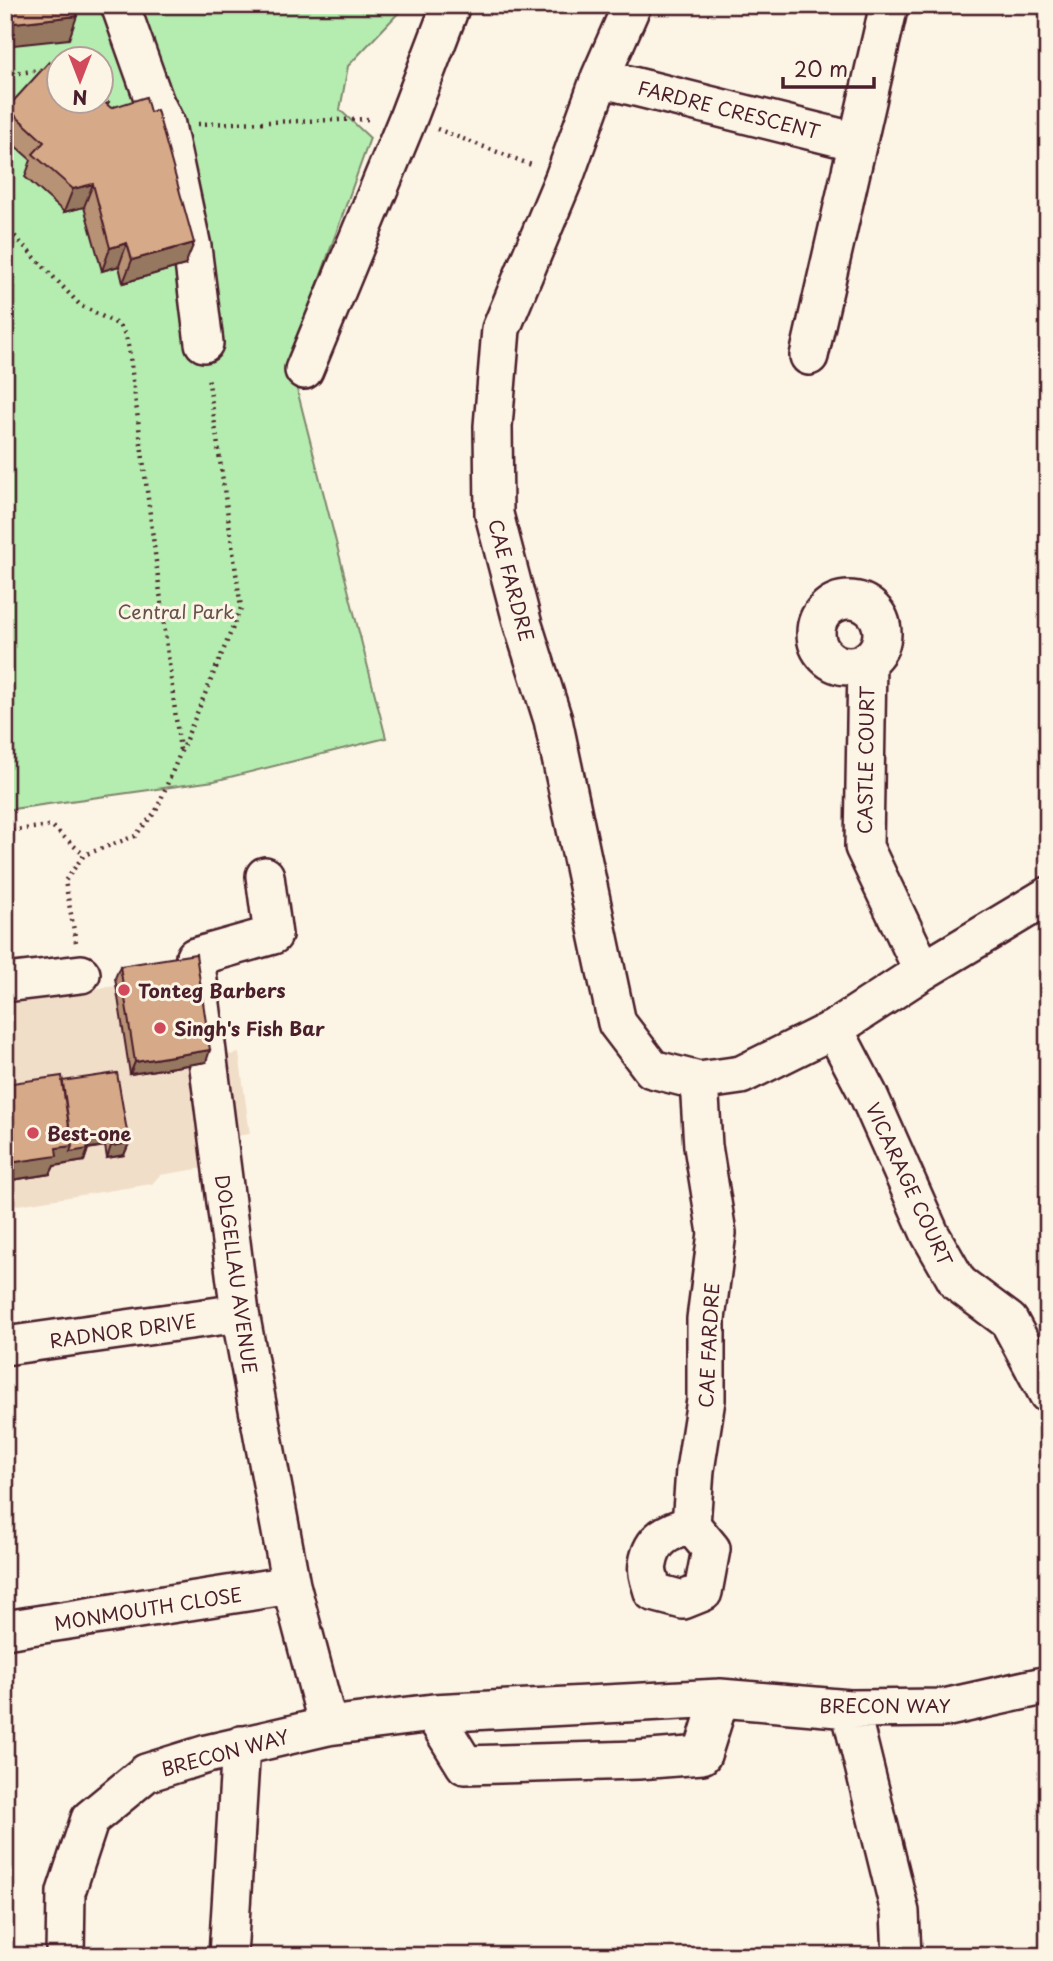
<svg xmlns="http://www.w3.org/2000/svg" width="1053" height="1961" viewBox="0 0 1053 1961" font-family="'Playpen Sans',sans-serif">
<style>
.built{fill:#f1dec9}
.green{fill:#b5edb0;stroke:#80866e;stroke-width:2;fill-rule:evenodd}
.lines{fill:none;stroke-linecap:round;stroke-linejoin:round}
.minor-casing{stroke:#4a1f2b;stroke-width:42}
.path{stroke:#4a1f2b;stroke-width:4.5;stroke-dasharray:2 5;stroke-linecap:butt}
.minor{stroke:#fcf5e5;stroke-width:37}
.wall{fill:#b89275;stroke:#4a1f2b;stroke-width:2}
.shaded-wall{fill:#96775f;stroke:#4a1f2b;stroke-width:2}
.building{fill:#d6aa88;stroke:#4a1f2b;stroke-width:2}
.poi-dot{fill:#d1495b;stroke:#fcf5e5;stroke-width:2.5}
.labels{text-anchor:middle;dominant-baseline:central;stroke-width:6;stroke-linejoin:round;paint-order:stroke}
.street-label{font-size:19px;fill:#4a1f2b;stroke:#fcf5e5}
.park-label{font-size:19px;fill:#65524c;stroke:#fcf5e5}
.poi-label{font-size:19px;font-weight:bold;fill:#4a1f2b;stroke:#fcf5e5;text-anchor:start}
</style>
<rect width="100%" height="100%" fill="#fcf5e5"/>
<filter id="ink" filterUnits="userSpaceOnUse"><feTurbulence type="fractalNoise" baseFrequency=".0143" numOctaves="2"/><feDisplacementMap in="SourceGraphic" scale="14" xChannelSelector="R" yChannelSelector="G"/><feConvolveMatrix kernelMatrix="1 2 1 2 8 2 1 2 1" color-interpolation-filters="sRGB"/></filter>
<g filter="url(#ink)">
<path class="built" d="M191,966L206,1059L239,1053L250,1134L199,1142L204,1168L160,1175L152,1184L5,1207V1000L116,986L115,978Z"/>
<path class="green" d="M5,5H406L348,66L340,110L370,138L290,362L386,738L214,781L5,810ZM60,60H102V102H60Z"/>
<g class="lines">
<defs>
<path id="minor" d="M120,5L155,103L166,125L192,247L204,343
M632,5L600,78L564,178L501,329L493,426L494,514L523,625L553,720L617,1023L652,1069L699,1081L741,1075L834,1029L923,971L1048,896
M600,78L857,142
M809,356L889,5
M304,370L408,118L451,5
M816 633a33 33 0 1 1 66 0a33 33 0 1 1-66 0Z
M867,661L864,847L923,971
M265,876L273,935L195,957L240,1313L291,1585L328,1726
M5,983L81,974
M834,1029L868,1094L930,1234L958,1283L1009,1321L1048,1394
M5,1346L240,1313
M691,1525C669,1531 652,1538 648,1564C646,1572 651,1584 653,1592L683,1600L703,1592L711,1549L691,1525L695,1470L706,1400V1319L717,1233L703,1146L699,1081
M5,1630L291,1585
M850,1709L900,1912L902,1956
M433,1713L465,1765L638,1760L702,1755L720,1698
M65,1956L66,1892L90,1819L146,1773L207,1754L328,1726L433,1713L720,1698L850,1709L944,1708L1048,1685
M228,1956L241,1745"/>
</defs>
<use href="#minor" class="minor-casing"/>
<path class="path" d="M5,75L60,67
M102,98L117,110
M198,124L371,119
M437,129L534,166
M5,226L80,305L119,325L126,336L129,349L180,750
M5,831L52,826L84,855
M76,942L65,881L84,855L135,836L156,811L241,608L208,376"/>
<use href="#minor" class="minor"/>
</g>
<path class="wall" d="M7,108L185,265L123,283L119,266L102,271L84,207L64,212L25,177L31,160L5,137V112Z
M120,966L206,1062L130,1074L115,978Z
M62,1081L129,1143L124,1155L107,1158L105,1146L88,1149L84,1161L54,1166L50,1174L5,1181V1084Z"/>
<path class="shaded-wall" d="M77,16L69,39L5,46V24Z
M93,184L84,207L64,212L73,189Z
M127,243L119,266L102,271L110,248Z
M194,243L185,265L123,283L132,260Z
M210,1050L206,1062L130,1074L135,1062Z
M109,1134L105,1146L82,1149L86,1137Z
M129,1143L124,1155L107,1158L111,1146Z
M72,1146L88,1149L84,1161L54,1166L50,1174L5,1181V1174L9,1163L56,1148Z"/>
<path class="building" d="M5,5H76L77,16L5,24Z
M49,62L60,72V102H92L94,103L96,102H102V100L111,108L146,97L150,112L157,110L194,243L132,260L127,243L110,248L93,184L73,189L33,154L44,142L7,108Z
M196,954L210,1050L135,1062L120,966Z
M117,1073L129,1143L111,1146L109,1134L86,1137L88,1149L70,1152L72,1146L62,1081Z
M62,1076L72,1146L56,1148L57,1156L9,1163L5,1138V1084Z"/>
</g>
<g class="poi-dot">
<circle cx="124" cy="990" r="7"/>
<circle cx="160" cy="1028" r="7"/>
<circle cx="33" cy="1133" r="7"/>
</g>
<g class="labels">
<g class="street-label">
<text transform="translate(729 109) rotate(14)">FARDRE CRESCENT</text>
<text transform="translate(512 580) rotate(75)">CAE FARDRE</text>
<text transform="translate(865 760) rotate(-89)">CASTLE COURT</text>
<text transform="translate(910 1184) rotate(65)">VICARAGE COURT</text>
<text transform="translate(237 1274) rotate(82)">DOLGELLAU AVENUE</text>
<text transform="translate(123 1330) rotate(-8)">RADNOR DRIVE</text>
<text transform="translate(708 1345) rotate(-87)">CAE FARDRE</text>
<text transform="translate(148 1608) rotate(-9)">MONMOUTH CLOSE</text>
<text x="885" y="1705">BRECON WAY</text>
<text transform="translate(225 1752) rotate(-15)">BRECON WAY</text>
</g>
<g class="park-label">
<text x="176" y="611">Central Park</text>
</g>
<g class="poi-label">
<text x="138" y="990">Tonteg Barbers</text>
<text x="174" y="1028">Singh's Fish Bar</text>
<text x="47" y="1133">Best-one</text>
</g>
</g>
<rect width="1053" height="1961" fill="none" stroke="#fcf5e5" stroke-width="28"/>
<rect x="14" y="14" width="1025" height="1933" fill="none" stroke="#4a1f2b" stroke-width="2.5" filter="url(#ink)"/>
<g transform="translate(80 80) rotate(180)"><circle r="33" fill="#fcf5e5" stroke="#b59f9b" stroke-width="2"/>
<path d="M0-5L12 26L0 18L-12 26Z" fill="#d1495b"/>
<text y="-10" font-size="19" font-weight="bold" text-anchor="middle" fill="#4a1f2b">N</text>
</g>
<path d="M783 77v10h91v-10" fill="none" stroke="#4a1f2b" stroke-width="3.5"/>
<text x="794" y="77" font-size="21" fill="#4a1f2b" stroke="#fcf5e5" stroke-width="5" paint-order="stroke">20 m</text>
</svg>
